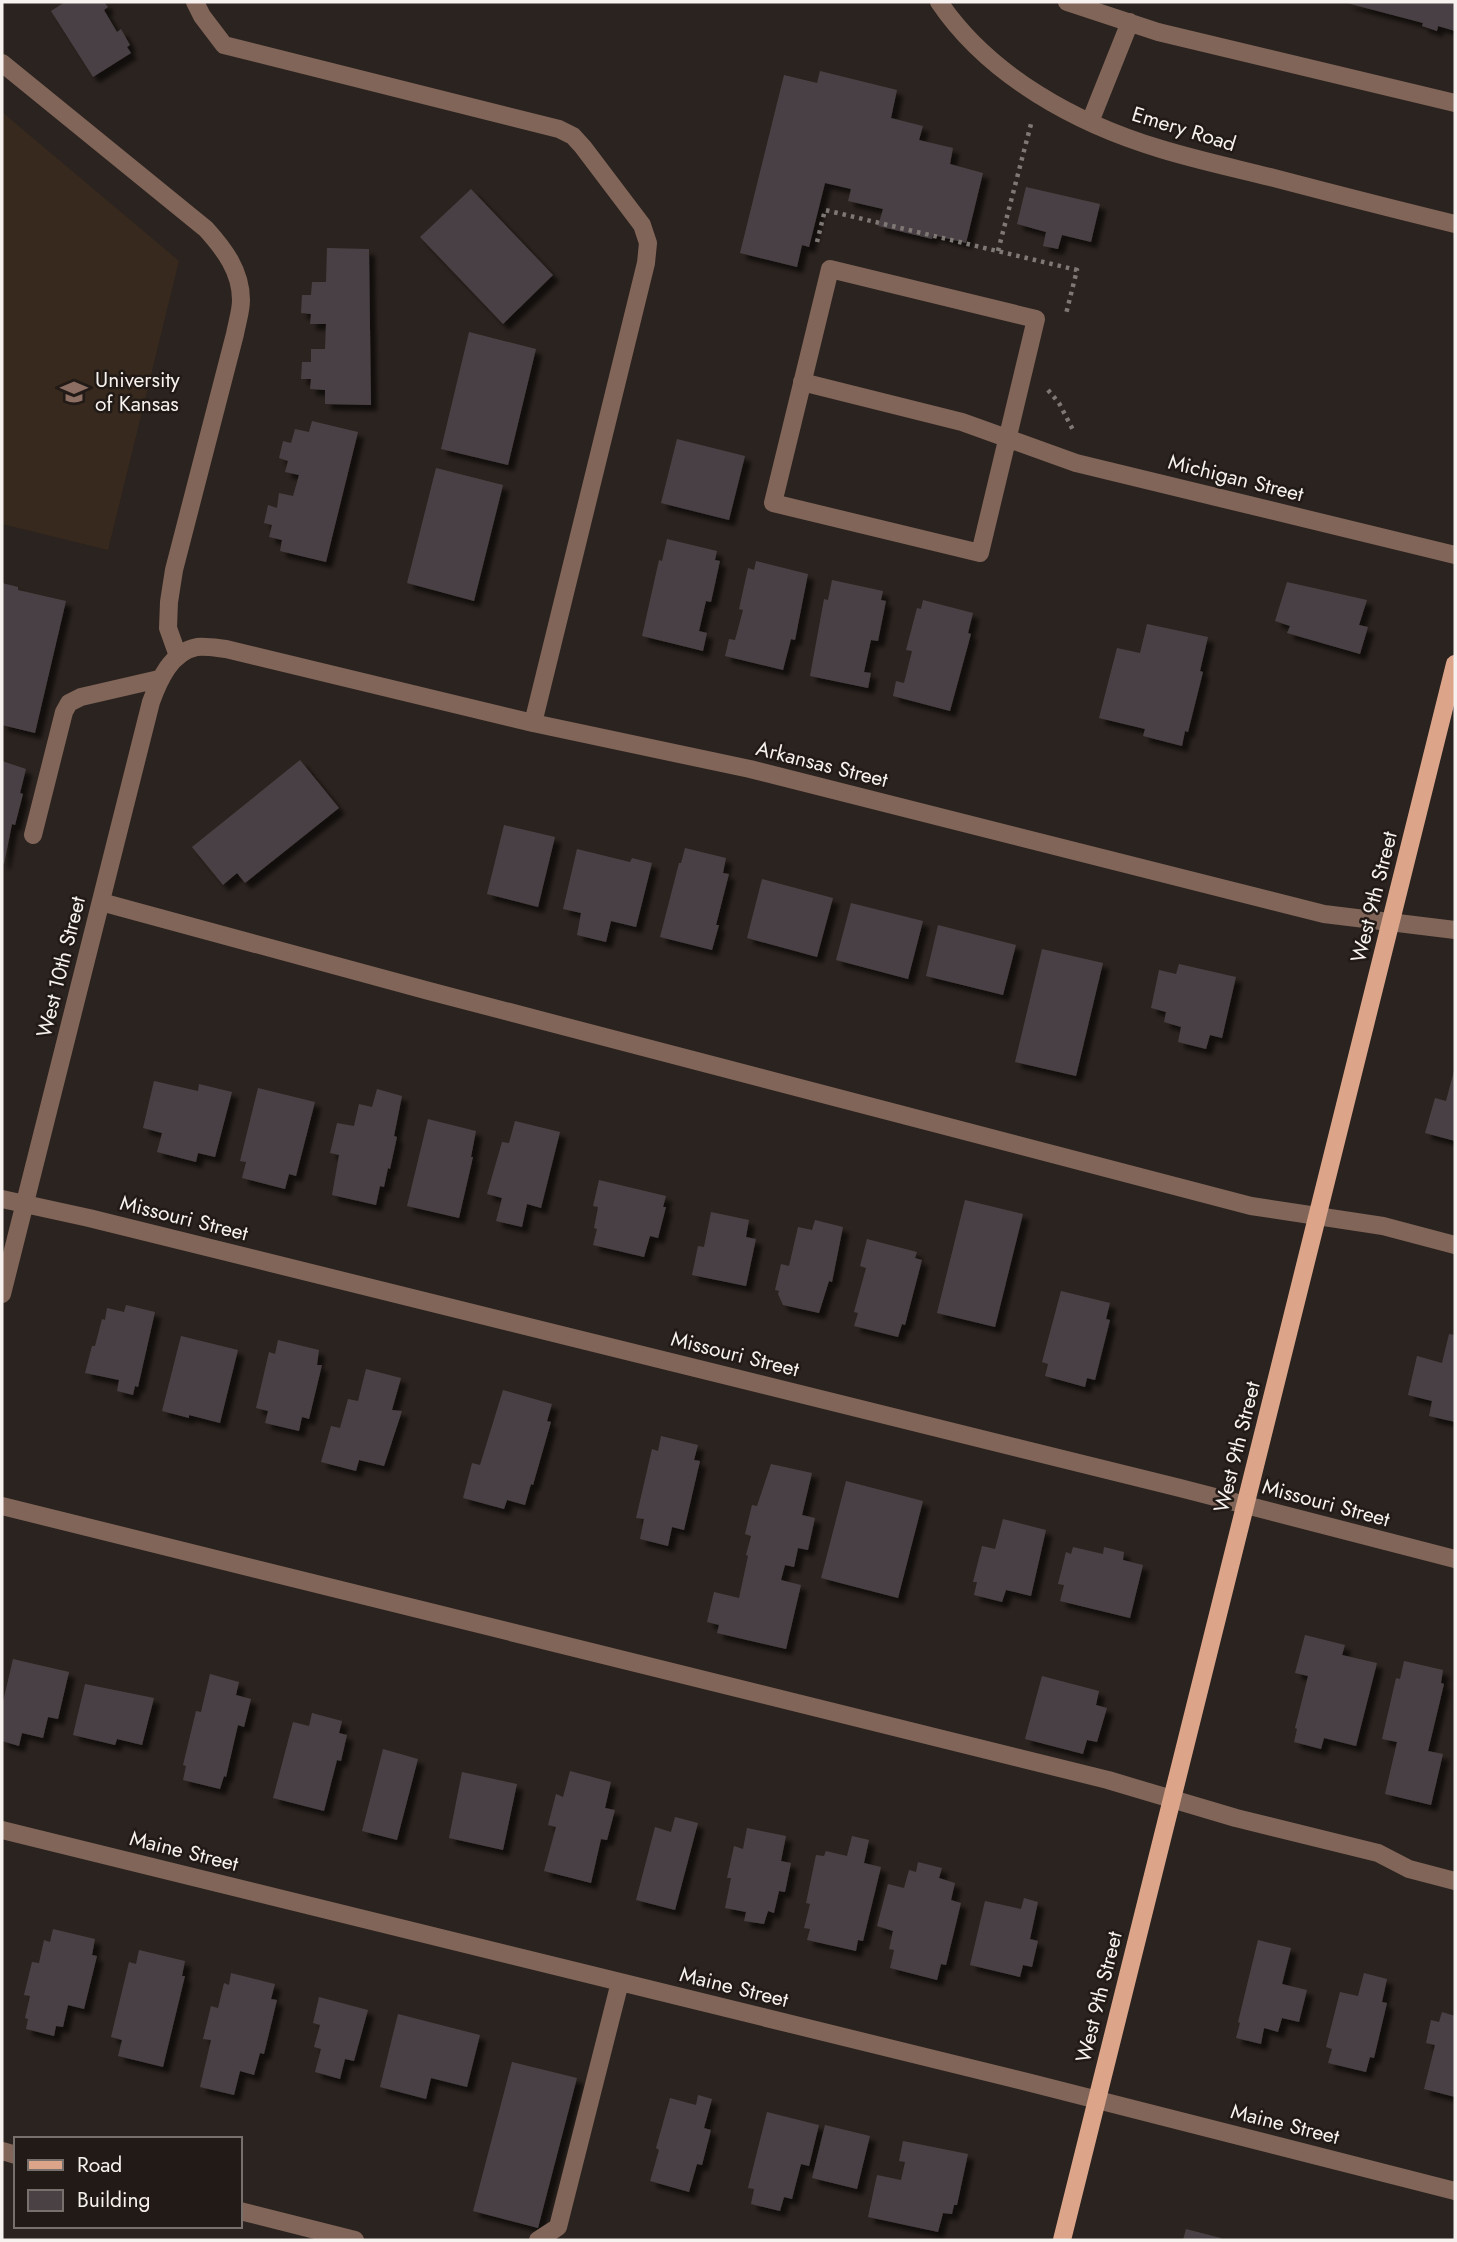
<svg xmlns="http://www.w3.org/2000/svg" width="1457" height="2242" viewBox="0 0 1457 2242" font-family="Jost,sans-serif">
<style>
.education{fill:#37291d}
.building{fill:#494144;filter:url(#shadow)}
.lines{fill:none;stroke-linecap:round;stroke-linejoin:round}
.path{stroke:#7f7975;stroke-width:4.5;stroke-dasharray:3.5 5;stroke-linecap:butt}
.minor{stroke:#806558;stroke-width:18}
.major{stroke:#dca58a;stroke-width:18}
.labels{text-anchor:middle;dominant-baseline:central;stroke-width:5;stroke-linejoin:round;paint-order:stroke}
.street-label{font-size:21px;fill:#f7f2ef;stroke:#211a16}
.poi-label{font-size:21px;fill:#f7f2ef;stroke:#211a16;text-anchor:start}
</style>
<defs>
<filter id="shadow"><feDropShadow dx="6" dy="6" stdDeviation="2" flood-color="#0009"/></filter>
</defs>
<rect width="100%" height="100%" fill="#2b231f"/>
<path class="education" d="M2,112L179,261L108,550L2,524Z"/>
<path class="building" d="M65,2H104L108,7L104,10L117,32L121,29L130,45L127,47L131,53L93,77L51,11Z
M1343,2H1455V31L1438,26L1437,31L1422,26L1423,23Z
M820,71L897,90L891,118L923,126L919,140L953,148L950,164L983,173L966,243L933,235L932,239L878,226L883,209L848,201L851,189L825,183L809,247L802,245L797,267L740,253L784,75L817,83Z
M1026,187L1100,204L1091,242L1062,235L1058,249L1043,246L1046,232L1017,224Z
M471,189L553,275L503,324L420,237Z
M327,248L369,249L371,405L325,404V390L310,389L311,379H301L302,362H311V349H325L326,324H310L311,314L301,313L302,295H311L312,282H326Z
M469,332L536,349L508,465L441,449Z
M312,421L358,432L326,562L280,551L282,540L269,537L272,525L264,523L268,505L277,508L279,493L293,496L299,475L285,472L288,461L279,458L283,441L291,443L295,429L309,432Z
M677,439L745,456L729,520L661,503Z
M436,468L503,485L474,601L407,583Z
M667,539L717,551L715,560L720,561L711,602L706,601L699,631L707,633L703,651L642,636L659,560L662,561Z
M756,561L808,574L795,640L791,639L783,670L725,656L729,639L735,640L743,610L739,609L748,568L754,570Z
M832,580L883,591L881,600L886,601L878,641L871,640L864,672L871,673L868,688L810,676L824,599L828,600Z
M1287,582L1367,600L1359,625L1368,627L1360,654L1287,633L1290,626L1275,621Z
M2,583L18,587V590L66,601L35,733L2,725Z
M923,600L973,613L968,633L971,634L950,711L893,696L896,681L904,683L912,651L906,650L917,608L921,609Z
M1147,624L1208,637L1200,671L1203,672L1188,732L1185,731L1182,746L1143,736L1145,729L1099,718L1117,648L1140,653Z
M300,760L339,808L245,883L237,873L223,885L192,847Z
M2,761L26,769L20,793L23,794L15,825L12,824L4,864L2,863Z
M504,825L555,837L538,907L487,894Z
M685,848L726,858L723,873L729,874L716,925H719L712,950L660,937L679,863H681Z
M577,849L630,862L632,858L652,863L636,927L611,921L606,942L577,935L581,913L563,909Z
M762,879L833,898L817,957L747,938Z
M851,903L923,921L908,979L836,960Z
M938,925L1016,945L1003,995L926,976Z
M1042,949L1103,963L1076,1076L1015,1062Z
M1179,964L1236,977L1222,1038L1210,1035L1206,1049L1178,1042L1181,1027L1164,1022L1166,1012L1151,1008L1159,970L1176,974Z
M1454,1071H1455V1141L1425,1133L1435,1098L1446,1101Z
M154,1081L198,1091L199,1084L232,1092L215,1157L198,1153L196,1162L157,1152L162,1133L143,1128Z
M258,1088L315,1102L296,1176L289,1174L285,1189L242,1178L246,1162L240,1161Z
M377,1089L402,1096L394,1136L397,1137L390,1169L388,1168L384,1187L380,1186L376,1205L332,1195L339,1155L330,1153L337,1123L354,1126L359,1104L372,1107Z
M428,1119L476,1131L471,1157H473L459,1218L407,1206Z
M515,1121L560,1132L541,1208L527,1204L522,1227L496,1221L502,1198L487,1194L502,1142L509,1143Z
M599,1180L666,1196L663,1207H666L658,1238L650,1236L644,1257L593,1245L597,1229L594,1228L598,1207L593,1206Z
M965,1200L1023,1214L995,1327L937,1313Z
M711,1212L749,1220L746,1237L756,1239L746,1286L692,1275L698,1246L704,1247Z
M815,1220L843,1227L832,1282L829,1281L819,1313L783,1305L778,1294L779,1291L775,1290L781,1264L789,1266L798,1227L812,1230Z
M867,1239L917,1252L915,1258L922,1260L905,1325L902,1324L898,1337L854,1326L858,1313L854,1312L866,1268L860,1266Z
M1061,1291L1110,1303L1106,1319L1110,1320L1095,1380L1087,1378L1085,1387L1045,1376L1048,1364L1042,1362Z
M126,1305L155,1312L138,1387L135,1386L133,1395L117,1391L119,1380L85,1373L92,1346H95L102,1319L105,1320L107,1308L124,1312Z
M1449,1334L1455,1335V1422L1429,1416L1432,1401L1408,1395L1417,1356L1442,1363Z
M181,1336L238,1350L220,1423L189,1415V1418L162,1411Z
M278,1340L319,1350L317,1365H322L309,1419L302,1417L299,1431L265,1423L268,1411L256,1408L269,1352L275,1354Z
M366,1369L401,1378L392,1410L402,1411L384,1466L359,1460L356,1471L321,1462L331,1426L340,1428L348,1399L358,1401Z
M503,1390L552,1404L547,1421L551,1422L533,1485L531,1484L525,1505L507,1500L504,1509L463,1498L472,1463L480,1465Z
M661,1436L698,1445L694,1460L700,1461L684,1530L672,1527L668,1546L640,1539L644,1519L636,1518L652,1449L658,1451Z
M771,1464L812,1473L802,1515L815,1518L808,1550L798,1548L794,1567L785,1565L781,1580L801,1585L786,1649L717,1633L719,1625L707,1622L714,1592L739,1598L748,1556L746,1555L751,1536L745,1534L752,1505L757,1506Z
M846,1481L923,1501L898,1598L821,1578Z
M1003,1519L1046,1530L1031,1596L1006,1590L1002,1602L974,1595L977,1582H973L982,1546L995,1549Z
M1073,1547L1103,1554L1104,1547L1124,1552L1123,1560L1143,1565L1130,1618L1060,1601L1064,1585L1058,1584L1066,1552L1071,1554Z
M1305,1635L1345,1645L1342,1655L1377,1663L1356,1746L1324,1738L1321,1749L1294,1742L1297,1729L1295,1728L1308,1676L1295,1673Z
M13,1659L69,1672L58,1719L48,1717L43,1738L22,1733L19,1746L2,1741V1706Z
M1404,1661L1443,1670L1441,1683L1444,1684L1428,1751L1443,1754L1431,1805L1385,1794L1397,1742L1382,1739L1396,1678L1400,1679Z
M210,1674L239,1682L236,1695L251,1699L244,1727L238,1725L226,1777L224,1776L220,1789L183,1780L186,1766L183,1765L196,1711L201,1712Z
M1042,1676L1099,1691L1096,1705L1107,1708L1097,1742L1087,1740L1083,1754L1025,1739Z
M85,1684L154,1698L142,1745L117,1739L115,1745L73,1735Z
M312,1713L342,1721L339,1733L347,1735L341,1761L337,1760L324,1811L273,1798L293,1722L309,1726Z
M383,1749L418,1759L397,1840L362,1831Z
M570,1771L611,1782L605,1808L615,1810L607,1840L601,1839L591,1883L544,1871L556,1827L548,1825L556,1794L563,1797Z
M462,1772L517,1784L503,1850L449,1838Z
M675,1817L698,1823L675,1910L636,1900L655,1827L671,1832Z
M747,1828L786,1836L781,1861L791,1863L785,1892L779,1891L774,1913L768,1911L764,1924L744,1921L746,1912L725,1908L731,1878H727L734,1846L743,1849Z
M852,1836L869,1840L864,1863L881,1867L863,1941L858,1940L856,1951L807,1940L810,1929L804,1928L810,1904L806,1903L816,1855L824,1856L826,1851L847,1856Z
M918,1862L942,1868L939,1878L955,1883L951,1900L961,1903L946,1965L941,1964L937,1980L890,1968L894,1950L889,1949L893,1931L877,1926L888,1884L904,1888L909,1870L916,1872Z
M1024,1898L1038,1902L1030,1939L1038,1941L1032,1967L1023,1965L1020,1977L970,1965L985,1901L1021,1909Z
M53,1929L95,1939L92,1955L97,1956L84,2009L68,2005L63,2027L56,2026L54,2036L26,2029L28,2019L25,2018L30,1996L24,1995L32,1962L39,1963L44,1940L50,1942Z
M1258,1940L1291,1948L1282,1984L1307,1990L1299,2022L1282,2018L1278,2032L1264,2028L1261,2044L1236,2038L1240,2023L1238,2022Z
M139,1950L185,1961L182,1976H185L163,2067L118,2056L122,2040L111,2037L129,1962L136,1964Z
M231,1973L275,1984L271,1999L277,2000L264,2054L260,2053L254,2075L240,2071L234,2095L200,2087L211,2040L203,2039L211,2006L218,2008L224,1983L229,1985Z
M1364,1973L1387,1979L1382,2002L1387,2003L1374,2058L1370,2057L1366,2072L1328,2063L1332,2049L1326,2047L1340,1992L1358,1996Z
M319,1997L368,2010L354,2061L345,2059L340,2079L315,2072L321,2049L314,2047L320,2025L313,2023Z
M1442,2012L1455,2016V2097L1424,2089L1435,2045L1426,2043L1431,2020L1439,2022Z
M398,2014L480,2035L467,2087L431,2078L426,2099L380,2087Z
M512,2062L577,2078L538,2228L473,2211Z
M698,2095L712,2099L704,2128L711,2130L702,2165L697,2164L689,2192L650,2181L659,2150L656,2148L670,2098L696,2105Z
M767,2112L819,2125L809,2166L801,2164L792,2199L784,2197L780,2211L751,2204L754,2189L748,2188Z
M825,2125L870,2136L857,2189L812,2178Z
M903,2141L968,2154L957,2205H954L952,2214L943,2213L938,2232L868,2217L877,2175L901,2180L905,2162L899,2161Z
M1186,2229L1221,2238V2240H1183Z"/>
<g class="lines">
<path class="path" d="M817,242L825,210L1077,270L1066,314
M998,251L1031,124
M1048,390L1059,403L1073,430"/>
<path class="minor" d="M195,2L202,16L224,45L559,129L573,136L583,147L642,225L648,243L646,263L533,723
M939,2C989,76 1077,124 1161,149C1197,160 1234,168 1270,177C1331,193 1393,209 1455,224
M1067,2L1158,32L1455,103
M2,63L206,229C224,249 241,271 241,300C241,311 237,323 235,334L174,570L169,602L168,628L178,656
M1090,122L1130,22
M830,269L1036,319L980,553L773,503Z
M802,382L962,422L1076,463L1455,555
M33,835L64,712L69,703L81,697L159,679
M101,902L429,991L1251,1206L1383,1226L1455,1245
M2,1199L89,1218L1180,1488L1455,1559
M2,1294L151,702C159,680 171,652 197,647C206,646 217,648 226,649L533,723L750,769L1324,914L1455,930
M2,1506L1108,1780L1236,1818L1378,1853L1409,1869L1455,1881
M2,1830L1031,2083L1455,2191
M2,2151L16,2155
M240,2211L355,2240
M538,2240L558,2227L620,1982"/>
<path class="major" d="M1062,2240L1455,664"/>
</g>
<defs>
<symbol id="university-bare" viewBox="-9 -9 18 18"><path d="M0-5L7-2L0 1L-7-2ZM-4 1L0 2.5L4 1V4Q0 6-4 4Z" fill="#8d6e63" stroke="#211a16" stroke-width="2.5" paint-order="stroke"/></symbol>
</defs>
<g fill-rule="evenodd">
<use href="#university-bare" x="55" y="373" width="38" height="38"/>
</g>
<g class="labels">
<g class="street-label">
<text transform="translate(1184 129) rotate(17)">Emery Road</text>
<text transform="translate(1236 478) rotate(14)">Michigan Street</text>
<text transform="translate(822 764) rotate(14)">Arkansas Street</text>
<text transform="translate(1374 897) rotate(-76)">West 9th Street</text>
<text transform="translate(61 967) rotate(-76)">West 10th Street</text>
<text transform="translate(184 1218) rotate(14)">Missouri Street</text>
<text transform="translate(735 1354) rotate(14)">Missouri Street</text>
<text transform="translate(1237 1447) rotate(-76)">West 9th Street</text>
<text transform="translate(1326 1503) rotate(15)">Missouri Street</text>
<text transform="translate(184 1851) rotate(14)">Maine Street</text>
<text transform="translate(734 1987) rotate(14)">Maine Street</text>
<text transform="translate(1099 1997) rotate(-76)">West 9th Street</text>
<text transform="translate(1285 2124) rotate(14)">Maine Street</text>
</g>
<g class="poi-label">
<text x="95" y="380">University<tspan x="95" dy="24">of Kansas</tspan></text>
</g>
</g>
<rect width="1457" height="2242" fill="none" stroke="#f7f2ef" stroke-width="7"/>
<rect x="14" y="2137" width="228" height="91" fill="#211a16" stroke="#77706d" stroke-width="2"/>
<rect x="28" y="2160" width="35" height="10" fill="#dca58a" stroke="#77706d" stroke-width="2"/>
<text x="77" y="2172" font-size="21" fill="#f7f2ef">Road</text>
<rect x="28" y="2190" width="35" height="21" fill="#494144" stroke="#77706d" stroke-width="2"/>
<text x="77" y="2207" font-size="21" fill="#f7f2ef">Building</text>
</svg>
